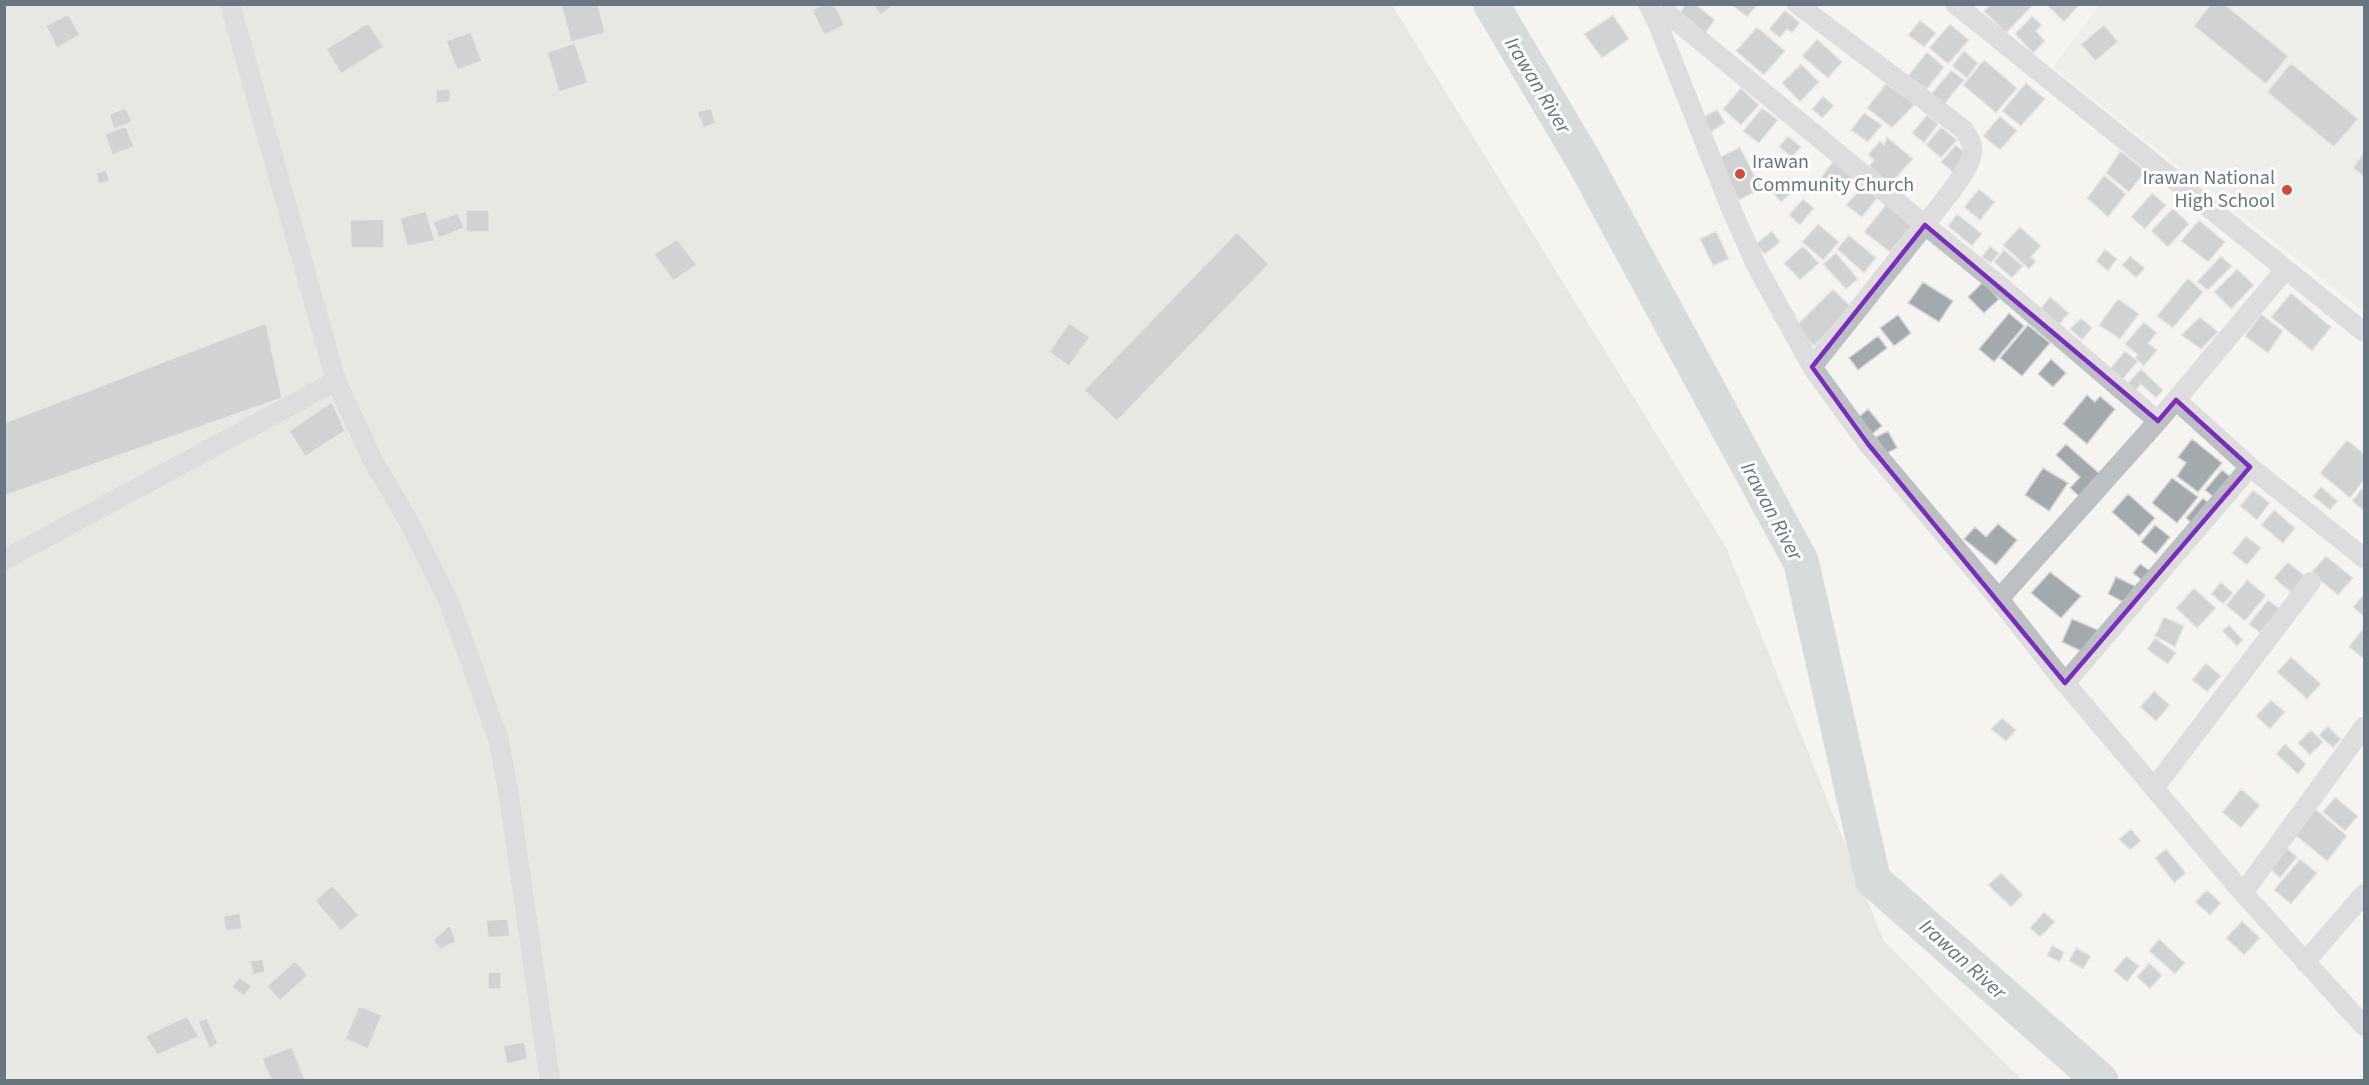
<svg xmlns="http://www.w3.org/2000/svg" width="2369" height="1085" viewBox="0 0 2369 1085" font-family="'Source Sans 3',sans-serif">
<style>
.built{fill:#e5e6e5}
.green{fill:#d5d9d1}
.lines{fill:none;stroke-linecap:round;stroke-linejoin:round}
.river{stroke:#b2bfc2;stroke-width:36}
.building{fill:#a2aaae;stroke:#d6d6d4;stroke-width:1.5}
.street{stroke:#bcc0c3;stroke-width:20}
.marked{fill:none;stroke:#7b2cbf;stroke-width:4.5;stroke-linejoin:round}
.poi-dot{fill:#d24b34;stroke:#fff;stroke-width:2}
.labels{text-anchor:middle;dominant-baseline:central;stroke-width:6;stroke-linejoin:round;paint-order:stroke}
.poi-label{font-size:20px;fill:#677780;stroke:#fff;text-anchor:start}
.water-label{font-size:21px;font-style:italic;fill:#63777c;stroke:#fff}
</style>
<rect width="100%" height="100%" fill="#f5f4f1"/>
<path class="built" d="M2099,5H2364V312L2053,67Z"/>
<path class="green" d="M5,4L1392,5L1726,547L1884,941L2022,1080H5Z"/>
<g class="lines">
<path class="river" d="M1491,4L1584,161L1801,562L1873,880L2100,1080"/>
</g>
<path class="building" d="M561,4H598L605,33L571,42Z
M824,4H834L845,25L824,35L812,10Z
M873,4H896L880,15Z
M1686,4H1695L1715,20L1702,38L1676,18Z
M1731,4H1758L1747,17Z
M1991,4H2034L2006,33L1984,11Z
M2046,4H2080L2064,22Z
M2211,4H2224L2288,56L2266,84L2194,26Z
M1785,10L1800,23L1792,33L1787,29L1780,38L1769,29Z
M68,14L80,35L57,48L46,26Z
M1613,15L1629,39L1602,58L1584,34Z
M2032,16L2042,25L2036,31L2045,41L2033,53L2015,34Z
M1920,20L1936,33L1924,47L1908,35Z
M368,23L384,47L341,74L326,49Z
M1950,24L1969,40L1948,64L1929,48Z
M2104,25L2118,42L2095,61L2081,44Z
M1757,27L1785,51L1764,75L1736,51Z
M471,32L482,61L457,70L446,41Z
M1817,39L1842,62L1828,78L1802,56Z
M575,43L588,83L559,92L547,52Z
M1964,51L1978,63L1967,78L1952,66Z
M1927,52L1944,67L1927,89L1908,76Z
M1984,60L2017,88L1996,113L1963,85Z
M2291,63L2358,119L2334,147L2267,92Z
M1801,64L1819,82L1800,102L1782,83Z
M1951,70L1964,80L1942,107L1929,97Z
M2026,83L2045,99L2021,126L2002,111Z
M1886,84L1915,104L1892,128L1867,108Z
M1741,88L1759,105L1741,125L1723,109Z
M450,89V102L436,103V90Z
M1823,96L1834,106L1822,118L1812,109Z
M126,108L132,122L114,129L109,114Z
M711,108L716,123L703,128L697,112Z
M1762,108L1778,120L1759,143L1743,131Z
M1717,109L1725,123L1711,132L1702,118Z
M1864,113L1882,125L1868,142L1851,130Z
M1927,115L1938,124L1924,143L1912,133Z
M2000,116L2017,131L2000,150L1983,136Z
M126,126L134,147L112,155L105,134Z
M1941,127L1957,140L1941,158L1926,145Z
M1788,136L1801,147L1792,157L1779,147Z
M1887,137L1913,159L1890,184L1869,166L1874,160L1868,155L1880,141L1884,145Z
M1956,145L1969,156L1955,174L1941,162Z
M1740,147L1761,189L1739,200L1718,158Z
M2120,151L2146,171L2129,192L2106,173Z
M2364,152V177L2353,168Z
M1835,159L1856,177L1842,196L1820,179Z
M106,170L110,181L99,184L96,173Z
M2104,175L2126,194L2108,217L2087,198Z
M1779,180L1791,193L1781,202L1769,189Z
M1864,185L1877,198L1862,217L1846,205Z
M1979,189L1995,202L1980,220L1964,207Z
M2152,193L2166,205L2145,229L2131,217Z
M1803,199L1814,208L1800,225L1789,215Z
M1888,202L1913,225L1890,252L1864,232Z
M2173,208L2189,224L2168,247L2151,231Z
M466,210H489V232H466Z
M426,211L435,241L407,246L400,218Z
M458,213L464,228L439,238L433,222Z
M1957,214L1982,234L1972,246L1948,226Z
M384,219V248H351L350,220Z
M2199,220L2225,242L2208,262L2181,241Z
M1818,224L1839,242L1823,260L1802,242Z
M2020,227L2041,246L2031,257L2036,261L2029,269L2003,245Z
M1716,231L1729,259L1713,266L1700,239Z
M1772,231L1780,242L1765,254L1756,244Z
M1237,232L1269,264L1117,421L1084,390Z
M1849,235L1876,258L1864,273L1837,249Z
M677,239L697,265L673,281L654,254Z
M1803,246L1819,263L1800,280L1784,263Z
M1990,246L1999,253L1991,263L1982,257Z
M2105,249L2117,259L2108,271L2096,261Z
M2004,250L2023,266L2012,278L1994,262Z
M1836,253L1858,279L1846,289L1823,264Z
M2130,256L2145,268L2136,278L2122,265Z
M2221,256L2232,266L2208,290L2197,282Z
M2237,269L2254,285L2231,309L2214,292Z
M2188,278L2203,292L2173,328L2157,316Z
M1923,282L1953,301L1939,322L1908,303Z
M1983,282L1999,299L1984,313L1968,297Z
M1833,289L1852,308L1814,346L1795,327Z
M2291,293L2331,327L2312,351L2271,317Z
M2050,297L2069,313L2057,327L2038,312Z
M2118,299L2139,314L2120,339L2099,325Z
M2009,313L2024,326L1994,362L1979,349Z
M2261,314L2283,331L2268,353L2245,336Z
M1898,315L1911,333L1894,346L1880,328Z
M2200,317L2218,332L2201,349L2181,335Z
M2081,318L2092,328L2082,340L2070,329Z
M2144,322L2157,333L2148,343L2157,350L2144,366L2135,358L2138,355L2125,344Z
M266,323L282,398L4,496V423Z
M1069,323L1090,337L1069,366L1049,352Z
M2028,325L2050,343L2022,376L2000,358Z
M1878,336L1887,348L1858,370L1849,358Z
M2125,351L2138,361L2122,380L2110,369Z
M2051,359L2066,373L2053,387L2038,374Z
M2141,369L2163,390L2156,398L2141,384L2133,393L2125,386Z
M2087,395L2095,402L2100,396L2115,409L2087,444L2063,424Z
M332,402L345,431L305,457L289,431Z
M1868,409L1882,426L1872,434L1859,417Z
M1888,431L1897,448L1885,454L1876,437Z
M2192,439L2222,463L2198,492L2177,476L2186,463L2178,457Z
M2347,440L2364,454V480L2350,498L2320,473Z
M2066,444L2101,475L2080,497L2070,488L2080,477L2056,455Z
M2043,468L2068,483L2049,511L2025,495Z
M2222,470L2236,481L2219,501L2205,490Z
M2172,478L2198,497L2177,523L2152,503Z
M2364,486V511L2352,501Z
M2321,487L2338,501L2330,510L2313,496Z
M2253,490L2270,503L2257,520L2240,506Z
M2128,494L2155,518L2139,536L2112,512Z
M2203,498L2213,507L2196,527L2186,518Z
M2274,510L2295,528L2283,543L2261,525Z
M1998,524L2017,540L1996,565L1964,539L1975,527L1986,537Z
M2155,525L2170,537L2156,554L2141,542Z
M2246,536L2261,548L2247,565L2232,553Z
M2326,556L2353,578L2338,595L2311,573Z
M2288,562L2306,577L2293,594L2274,578Z
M2140,564L2151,572L2144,582L2133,573Z
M2050,572L2081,596L2061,618L2031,593Z
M2116,577L2139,588L2129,605L2108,594Z
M2247,580L2266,595L2245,621L2226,605Z
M2221,582L2233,593L2223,604L2211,594Z
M2194,588L2216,608L2197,628L2176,608Z
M2364,594V617L2353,607Z
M2268,600L2280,609L2260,633L2249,624Z
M2164,617L2184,626L2175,647L2155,636Z
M2072,619L2098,630L2085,653L2062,642Z
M2229,625L2243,640L2237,646L2222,631Z
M2364,627V659L2349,647Z
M2155,638L2176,653L2168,664L2147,649Z
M2291,657L2321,684L2307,699L2277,672Z
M2206,663L2221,676L2207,692L2192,680Z
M2154,691L2170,705L2156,721L2140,707Z
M2271,700L2285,712L2270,729L2256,716Z
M2002,718L2016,730L2006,741L1991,729Z
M2328,726L2341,739L2333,748L2319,735Z
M2311,730L2323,742L2310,755L2298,743Z
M2285,744L2306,764L2298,774L2276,754Z
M2241,789L2260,805L2241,828L2222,812Z
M2335,797L2358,816L2345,831L2323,812Z
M2314,808L2347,836L2327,861L2293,833Z
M2131,829L2141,841L2130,850L2119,839Z
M2286,847L2297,857L2280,878L2269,868Z
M2166,849L2186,873L2174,883L2155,858Z
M2300,859L2317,873L2291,904L2274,890Z
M2001,873L2023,895L2011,907L1988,885Z
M332,885L359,915L341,931L315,901Z
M2207,890L2221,903L2210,915L2195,902Z
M2044,912L2055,922L2040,937L2030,928Z
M240,913L242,929L226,931L223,916Z
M508,919L510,936L488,938L486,920Z
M2242,921L2260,938L2244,955L2226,938Z
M450,925L456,942L440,949L433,940Z
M2159,939L2185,963L2175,974L2149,951Z
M2052,945L2064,952L2060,962L2047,956Z
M2076,948L2091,956L2083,969L2069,961Z
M2126,956L2139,966L2127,982L2114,971Z
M263,959L265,972L253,975L250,961Z
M295,961L308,975L280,1001L267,986Z
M2149,963L2162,975L2150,989L2137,977Z
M488,972H501V989H488Z
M239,977L252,986L244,996L232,987Z
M359,1006L382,1015L368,1049L345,1039Z
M187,1016L199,1037L157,1055L145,1036Z
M207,1018L218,1044L209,1048L198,1021Z
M524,1042L528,1059L507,1064L503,1046Z
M292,1047L305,1080H271L262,1058Z"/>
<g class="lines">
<path class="street" d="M230,4L336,381L373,461L408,520L449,602L499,741L509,796L550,1080
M1648,4L1658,24L1730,206L1756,265L1812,367L1868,444L1999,599L2065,683L2243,893L2364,1026
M1797,4L1963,129C1968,136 1974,144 1972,154C1969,173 1937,208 1925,225L1998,284L2158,421
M1955,4L2364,332
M1668,14L1925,225L1812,367
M2176,400L2250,467L2364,558
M4,560L336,381
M1999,599L2158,421L2285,270
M2065,683L2250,467
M2154,788L2311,582
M2243,893L2364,727
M2305,962L2364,894"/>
</g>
<path d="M0 0H2369V1085H0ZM1925,225L2158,421L2176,400L2250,467L2065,683L1868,444L1812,367Z" fill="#f5f4f1" fill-opacity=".55" fill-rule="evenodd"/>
<path class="marked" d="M1925,225L2158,421L2176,400L2250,467L2065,683L1868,444L1812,367Z"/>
<g class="poi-dot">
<circle cx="1740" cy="174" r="6"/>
<circle cx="2287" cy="190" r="6"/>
</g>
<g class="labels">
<g class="poi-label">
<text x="1752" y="162">Irawan<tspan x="1752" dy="23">Community Church</tspan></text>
<text x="2275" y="178" text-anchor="end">Irawan National<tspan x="2275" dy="23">High School</tspan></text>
</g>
<g class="water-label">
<text transform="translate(1538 85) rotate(59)">Irawan River</text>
<text transform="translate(1772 511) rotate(62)">Irawan River</text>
<text transform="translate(1963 959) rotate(42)">Irawan River</text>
</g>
</g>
<rect width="2369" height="1085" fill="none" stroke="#677780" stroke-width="12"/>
</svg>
